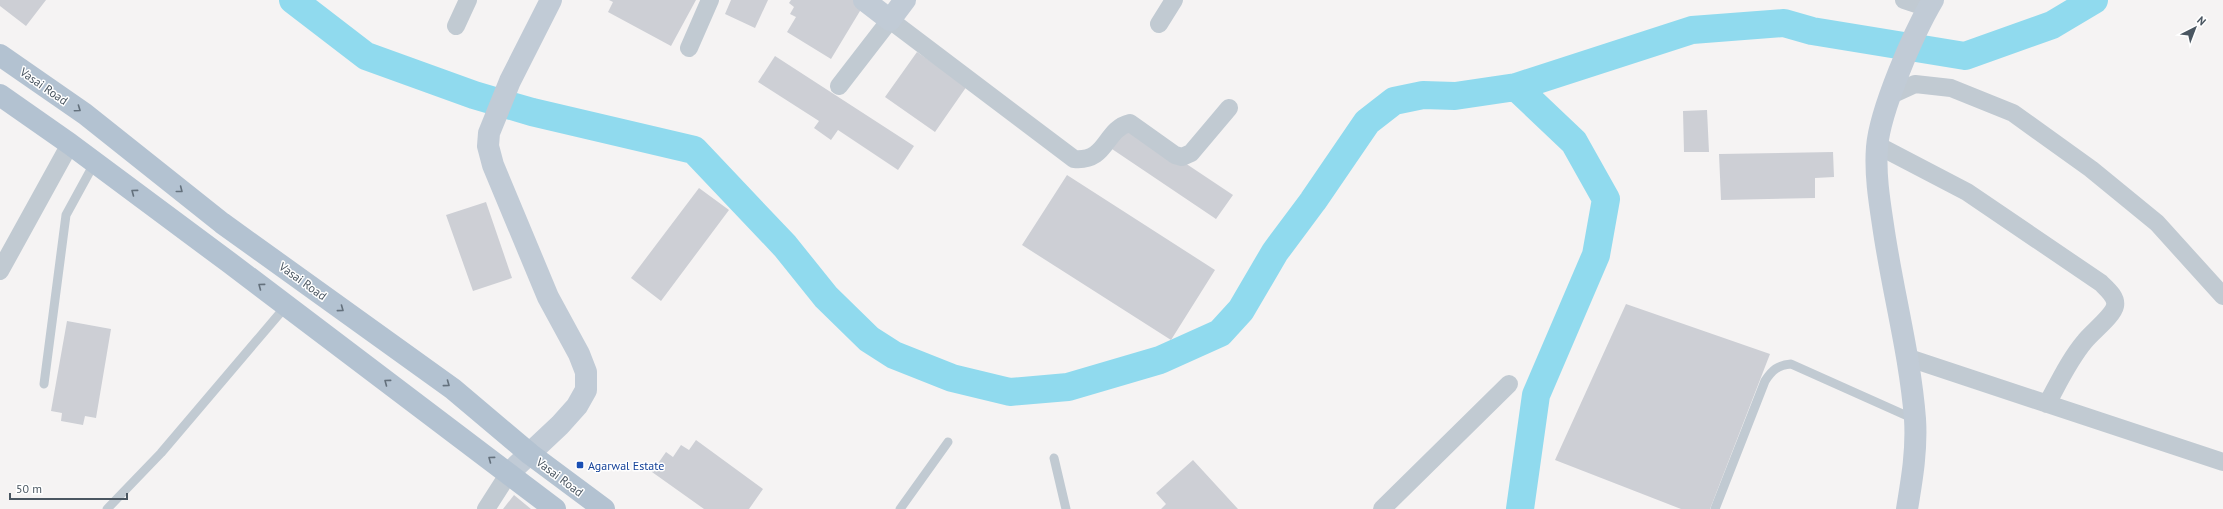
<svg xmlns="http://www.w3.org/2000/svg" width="2223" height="509" viewBox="0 0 2223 509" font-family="'PT Sans',sans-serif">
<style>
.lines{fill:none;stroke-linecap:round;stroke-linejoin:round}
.river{stroke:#90daee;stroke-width:28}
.building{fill:#cdcfd5}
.lane{stroke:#c1cad2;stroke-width:9}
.street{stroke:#c1cad2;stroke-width:18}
.secondary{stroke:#c1cbd6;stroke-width:22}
.primary{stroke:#b3c2d1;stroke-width:22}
.oneway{stroke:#64717d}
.transit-dot{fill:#1a4fb4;stroke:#fff;stroke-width:1.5}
.labels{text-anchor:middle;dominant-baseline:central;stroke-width:3;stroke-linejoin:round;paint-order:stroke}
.street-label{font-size:12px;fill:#4a5661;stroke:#fff}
.transit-label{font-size:12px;fill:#164399;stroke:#fff;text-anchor:start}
</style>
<rect width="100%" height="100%" fill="#f5f3f3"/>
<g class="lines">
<path class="river" d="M293,0L366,56L474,95L532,112L694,150L785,246L826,297L869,339L894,355L952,378L1010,392L1068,387L1160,360L1220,333L1241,310L1275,252L1313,201L1367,122L1394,101L1423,95L1455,96L1516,87L1692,30L1784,23L1812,31L1965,56L2052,25L2094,0
M1516,87L1574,142L1606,199L1596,255L1536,395L1520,509"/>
</g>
<path class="building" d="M0,0H46L26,26L0,6Z
M609,0H696L671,46L608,12L613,2Z
M731,0H768L755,28L725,14Z
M791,0H853L863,6L831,59L787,32L796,17L790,14L794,7L789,3Z
M917,52L967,86L935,132L885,97Z
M775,56L914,146L898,170L838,130L831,140L814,128L819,121L758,82Z
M1707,110L1709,152H1684L1683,111Z
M1128,125L1233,195L1216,219L1112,149Z
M1833,152L1834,177L1815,178V198L1721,200L1719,154Z
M1067,175L1215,270L1171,340L1022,245Z
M699,188L729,210L661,301L631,278Z
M486,202L512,278L473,291L446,215Z
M1626,304L1770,354L1710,509H1681L1555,460Z
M67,321L111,329L96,418L85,416L83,425L61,421L62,413L51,411Z
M696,440L763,489L749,509H704L652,472L666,452L673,457L681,445L689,450Z
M1193,460L1238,509H1161L1166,504L1156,493Z
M514,495L531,509H503Z"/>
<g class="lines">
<path class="lane" d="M44,384L66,215L95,162
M1054,458L1066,509
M107,509L161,453L286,306
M900,509L948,442
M1715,509L1765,381C1772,370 1778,365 1791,364L1914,419"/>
<path class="street" d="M1904,0L1928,8
M1159,24L1174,0
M456,26L468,0
M689,48L710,0
M839,86L890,20L1074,159C1108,162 1104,129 1130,123L1175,155L1182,157L1191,153L1229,108
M1891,95L1915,84L1951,88L2013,113L2091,169L2157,223L2223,296
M1877,145L1967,192L2101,283C2107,289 2117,297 2115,306C2113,316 2092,332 2085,341C2069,360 2059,382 2047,404
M0,271L70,144
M1906,357L2223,462
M486,509L509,473
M1382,509L1509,384"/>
<path class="secondary" d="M864,0L890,20L905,0
M509,473L560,425L577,406L586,390V372L579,354L548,297L493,165L488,146L489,133L510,81L551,0
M1907,509C1912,479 1917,450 1915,419C1910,354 1892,289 1883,225C1879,199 1875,173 1877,147C1880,110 1914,32 1933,0"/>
<path class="primary" d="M0,55L85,114L222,223L453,389L530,454L604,509
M0,95L70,144L230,263L555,509"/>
</g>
<defs><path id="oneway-chevron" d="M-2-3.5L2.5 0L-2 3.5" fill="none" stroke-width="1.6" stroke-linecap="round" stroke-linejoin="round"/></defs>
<g class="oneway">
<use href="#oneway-chevron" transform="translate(78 109) rotate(35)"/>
<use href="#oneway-chevron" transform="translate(180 190) rotate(38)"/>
<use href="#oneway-chevron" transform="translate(134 192) rotate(-143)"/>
<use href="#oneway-chevron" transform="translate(261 286) rotate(-143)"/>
<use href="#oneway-chevron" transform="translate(341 309) rotate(36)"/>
<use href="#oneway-chevron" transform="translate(387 382) rotate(-143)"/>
<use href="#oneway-chevron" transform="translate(447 384) rotate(36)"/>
<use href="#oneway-chevron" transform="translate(491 459) rotate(-143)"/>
</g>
<rect class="transit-dot" x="576" y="461" width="8" height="8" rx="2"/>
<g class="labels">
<g class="street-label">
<text transform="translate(44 86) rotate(35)">Vasai Road</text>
<text transform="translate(303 281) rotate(36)">Vasai Road</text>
<text transform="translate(560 477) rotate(37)">Vasai Road</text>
</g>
<g class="transit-label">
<text x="588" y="465">Agarwal Estate</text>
</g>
</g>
<g transform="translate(2195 28) rotate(42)" stroke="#ffffff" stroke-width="3" paint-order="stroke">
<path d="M0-3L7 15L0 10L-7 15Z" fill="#4a5661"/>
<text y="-6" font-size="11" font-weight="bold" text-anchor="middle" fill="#4a5661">N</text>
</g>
<path d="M10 493v6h117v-6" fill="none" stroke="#4a5661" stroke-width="2"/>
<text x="16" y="493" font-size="12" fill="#4a5661" stroke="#ffffff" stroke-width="3" paint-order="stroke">50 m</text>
</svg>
